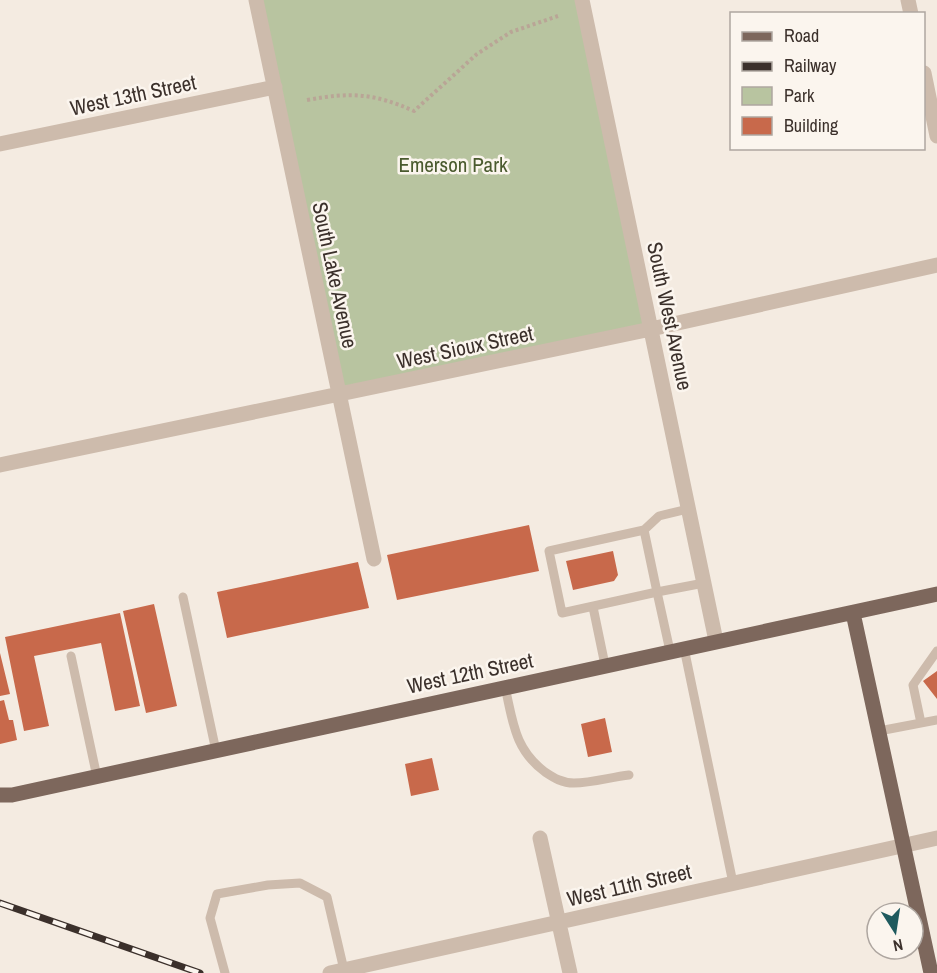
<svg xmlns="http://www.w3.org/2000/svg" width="937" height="973" viewBox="0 0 937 973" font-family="'Archivo Narrow',sans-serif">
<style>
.green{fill:#b8c4a0}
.building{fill:#c8694b}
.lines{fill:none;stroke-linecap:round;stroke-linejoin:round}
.path{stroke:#b9a596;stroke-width:4;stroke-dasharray:3 3;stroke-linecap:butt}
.service{stroke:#cdbbac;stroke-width:9}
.minor{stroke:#cdbbac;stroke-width:15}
.primary{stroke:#7d675c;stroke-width:15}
.rail-casing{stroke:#3b302b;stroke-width:7}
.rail{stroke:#fbf5ee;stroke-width:4.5;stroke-dasharray:14;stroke-linecap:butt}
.labels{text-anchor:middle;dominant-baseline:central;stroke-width:5;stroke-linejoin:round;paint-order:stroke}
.street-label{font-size:21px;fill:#3b302b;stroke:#fbf5ee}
.park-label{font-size:21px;fill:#4a5a2e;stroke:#fbf5ee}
</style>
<rect width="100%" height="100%" fill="#f4ebe1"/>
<path class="green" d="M254,0H582L651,329L339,395Z"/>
<path class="building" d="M529,525L539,571L397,600L387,555Z
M613,551L618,575L614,581L573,590L566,561Z
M358,562L369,608L227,638L217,592Z
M154,604L177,706L146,713L123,611Z
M120,613L140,706L115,711L101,643L34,656L49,726L24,731L5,637Z
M0,653L10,694L0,696Z
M937,671V699L923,681Z
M4,700L9,720H13L17,740L0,744V701Z
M605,718L612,752L588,757L581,724Z
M432,758L439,790L411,796L405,764Z"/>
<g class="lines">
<path class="path" d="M307,100C351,92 373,93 414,111L477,54L511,32L558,16"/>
<path class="service" d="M644,530L657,592L562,613L549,551Z
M644,530L659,516L688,509
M183,597L216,751
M593,607L605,665
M684,648L733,883
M670,651L657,592L704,583
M71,656L97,777
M505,687C513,721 514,749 545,772C554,778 562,783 574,783C592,783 611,777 629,775
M921,723L913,685L937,651
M879,731L937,720
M225,973L210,918L217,894L268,885L300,883L327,897L344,970"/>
<path class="minor" d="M256,0L374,559
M582,0L716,641
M908,0L911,14
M924,73L937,136
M0,144L275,87
M0,465L651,329L937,265
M540,838L570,973
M330,973L937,838"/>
<path class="primary" d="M853,613L931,973
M0,795H12L937,594"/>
<defs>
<path id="rail" d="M0,903L200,973"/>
</defs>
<use href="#rail" class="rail-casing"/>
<use href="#rail" class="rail"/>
</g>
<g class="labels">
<g class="street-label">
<text transform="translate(133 95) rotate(-12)">West 13th Street</text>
<text transform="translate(335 275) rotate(78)">South Lake Avenue</text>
<text transform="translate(670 316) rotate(78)">South West Avenue</text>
<text transform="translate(465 347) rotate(-12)">West Sioux Street</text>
<text transform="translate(470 673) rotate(-12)">West 12th Street</text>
<text transform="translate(629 885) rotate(-13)">West 11th Street</text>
</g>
<g class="park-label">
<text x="453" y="164">Emerson Park</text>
</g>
</g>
<rect x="730" y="12" width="195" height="138" fill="#fbf5ee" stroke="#aea6a0" stroke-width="1.5"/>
<rect x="742" y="32" width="30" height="9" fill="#7d675c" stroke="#aea6a0" stroke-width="1.5"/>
<text x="784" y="42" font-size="18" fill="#3b302b">Road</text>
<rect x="742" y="62" width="30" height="9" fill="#3b302b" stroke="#aea6a0" stroke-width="1.5"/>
<text x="784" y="72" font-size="18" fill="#3b302b">Railway</text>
<rect x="742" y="87" width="30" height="18" fill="#b8c4a0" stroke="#aea6a0" stroke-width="1.5"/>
<text x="784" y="102" font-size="18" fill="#3b302b">Park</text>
<rect x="742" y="117" width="30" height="18" fill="#c8694b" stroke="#aea6a0" stroke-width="1.5"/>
<text x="784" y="132" font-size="18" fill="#3b302b">Building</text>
<g transform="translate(895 931) rotate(168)"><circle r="28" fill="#fbf5ee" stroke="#aea6a0" stroke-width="1.5"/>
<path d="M0-4.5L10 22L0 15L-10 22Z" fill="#1f5a5e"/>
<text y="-9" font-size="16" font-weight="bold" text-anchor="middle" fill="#3b302b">N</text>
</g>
</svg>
